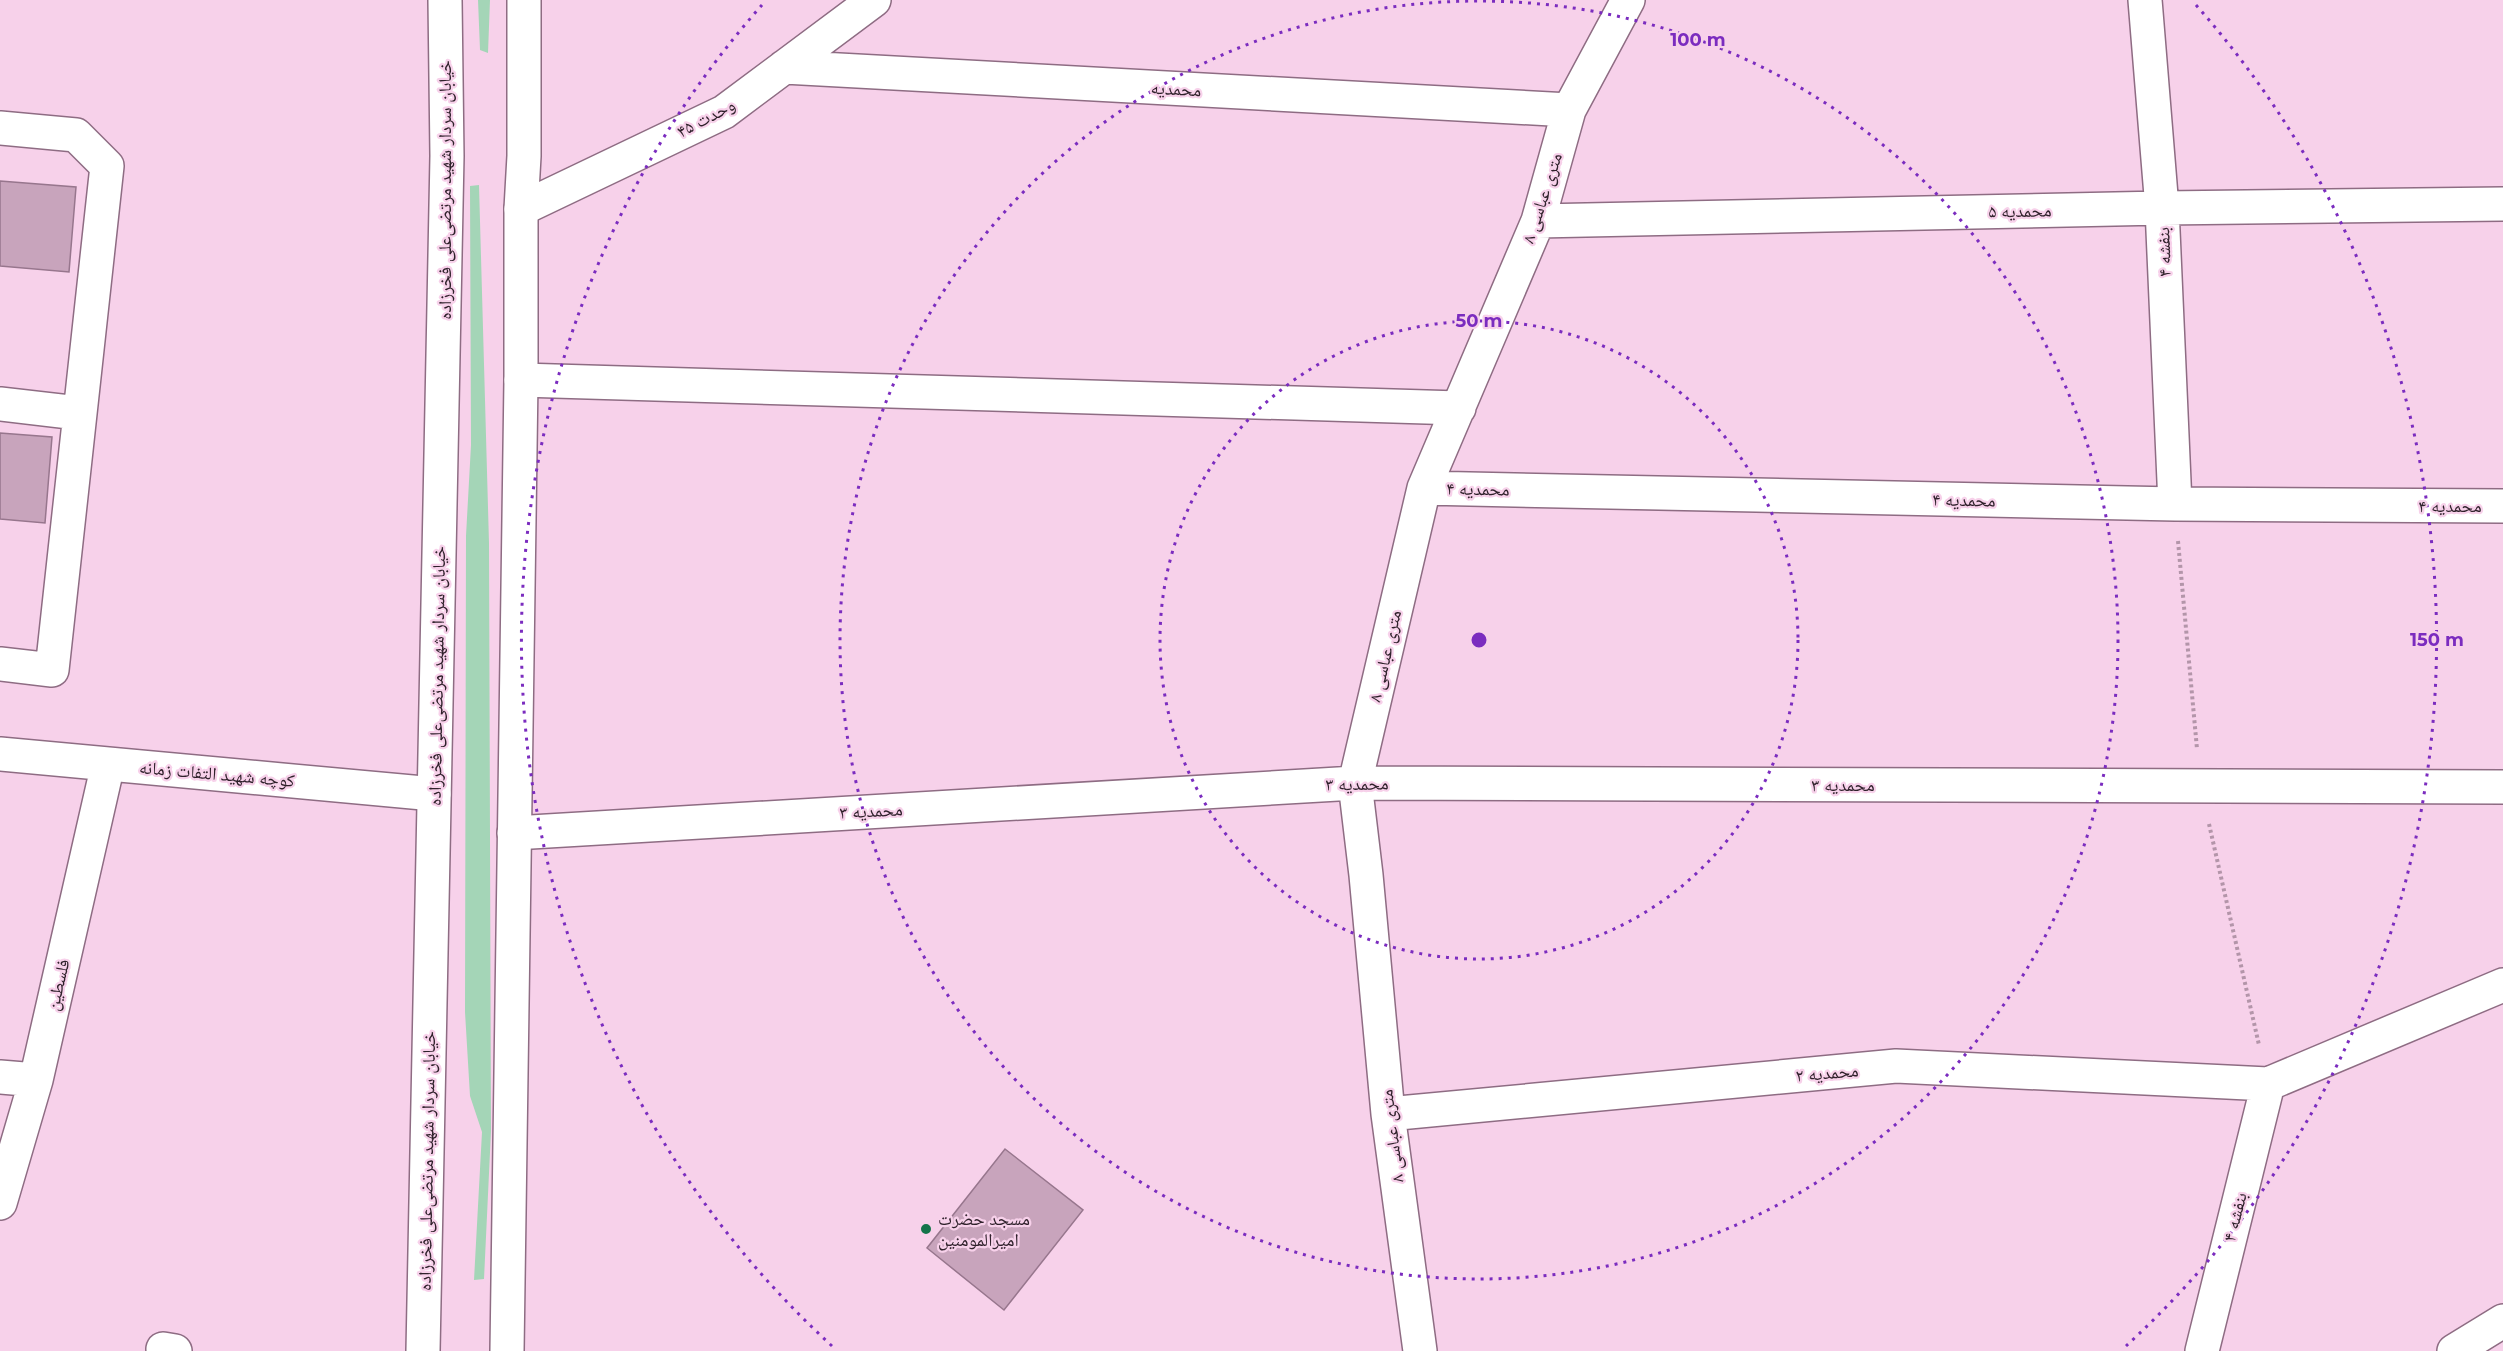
<svg xmlns="http://www.w3.org/2000/svg" width="2503" height="1351" viewBox="0 0 2503 1351" font-family="Montserrat,'Noto Naskh Arabic',sans-serif">
<style>
.green{fill:#a4d5b7}
.building{fill:#c8a4bc;stroke:#97768d;stroke-width:1.5}
.lines{fill:none;stroke-linecap:round;stroke-linejoin:round}
.street-casing{stroke:#8e6c83;stroke-width:36}
.secondary-casing{stroke:#8e6c83;stroke-width:36}
.path{stroke:#b395a9;stroke-width:4;stroke-dasharray:3 3;stroke-linecap:butt}
.street{stroke:#fff;stroke-width:33}
.secondary{stroke:#fff;stroke-width:33}
.ring{fill:none;stroke:#7b2cbf;stroke-width:3;stroke-dasharray:3 6}
.poi-dot{fill:#14744a;stroke:#f7d1ea;stroke-width:2}
.labels{text-anchor:middle;dominant-baseline:central;stroke-width:4.5;stroke-linejoin:round;paint-order:stroke}
.street-label{font-size:18px;fill:#2f212b;stroke:#f7d1ea}
.poi-label{font-size:18px;fill:#2f212b;stroke:#f7d1ea;text-anchor:start}
.centre{fill:#7b2cbf;stroke:#f7d1ea;stroke-width:3}
.ring-label{font-size:18px;text-anchor:middle;font-weight:bold;fill:#7b2cbf;stroke:#f7d1ea;stroke-width:4.5;stroke-linejoin:round;paint-order:stroke}
</style>
<rect width="100%" height="100%" fill="#f7d1ea"/>
<path class="green" d="M478,0H490L488,53L480,50Z
M479,185L489,543L491,1131L484,1279L474,1280L482,1132L470,1096L465,1012L466,536L471,445L470,186Z"/>
<path class="building" d="M0,181L76,187L69,272L0,266Z
M0,433L52,437L45,523L0,519Z
M1005,1149L1083,1210L1004,1310L927,1248Z"/>
<g class="lines">
<defs>
<path id="street" d="M2145,0L2162,208L2175,504
M784,67L1569,110
M0,128L76,135L107,166L52,670L0,664
M521,209L724,112L874,0
M1538,221L2162,208L2503,204
M521,380L1459,408
M0,404L78,413
M1424,488L2175,504L2503,506
M0,754L434,794
M514,833L1355,783L2503,787
M0,1077L36,1080
M1388,1114L1896,1066L2268,1084L2503,985
M0,1203L36,1080L108,764
M163,1349L175,1351
M1420,1351L1388,1114L1366,875L1355,783L1424,488L1538,221L1569,110L1628,0
M2202,1351L2268,1084
M2454,1351L2503,1321"/>
<path id="secondary" d="M423,1351L447,156L445,0
M507,1351L521,380V209L524,156V0"/>
</defs>
<use href="#street" class="street-casing"/>
<use href="#secondary" class="secondary-casing"/>
<path class="path" d="M2178,541L2197,749
M2209,824L2259,1045"/>
<use href="#street" class="street"/>
<use href="#secondary" class="secondary"/>
</g>
<g class="ring">
<circle cx="1479" cy="640" r="319"/>
<circle cx="1479" cy="640" r="639"/>
<path d="M832 1346A958 958 0 0 1 762 5M2196 5A958 958 0 0 1 2126 1346"/>
</g>
<circle class="poi-dot" cx="926" cy="1229" r="6"/>
<g class="labels">
<g class="street-label">
<text transform="translate(1176 89) rotate(3)">محمدیه</text>
<text transform="translate(706 118) rotate(-28)">وحدت ۴۵</text>
<text transform="translate(445 190) rotate(-90)">خیابان سردار شهید مرتضی‌علی فخرزاده</text>
<text transform="translate(1542 198) rotate(-72)">۸ متری عباسی</text>
<text transform="translate(2020 211) rotate(-1)">محمدیه ۵</text>
<text transform="translate(2164 252) rotate(-92)">بنفشه ۴</text>
<text transform="translate(1478 489) rotate(1)">محمدیه ۴</text>
<text transform="translate(1964 500) rotate(1)">محمدیه ۴</text>
<text x="2450" y="506">محمدیه ۴</text>
<text transform="translate(1385 656) rotate(-77)">۸ متری عباسی</text>
<text transform="translate(437 676) rotate(-89)">خیابان سردار شهید مرتضی‌علی فخرزاده</text>
<text transform="translate(217 774) rotate(5)">کوچه شهید التفات زمانه</text>
<text transform="translate(1357 784) rotate(-1)">محمدیه ۳</text>
<text x="1843" y="785">محمدیه ۳</text>
<text transform="translate(871 811) rotate(-3)">محمدیه ۳</text>
<text transform="translate(58 985) rotate(-77)">فلسطین</text>
<text transform="translate(1827 1073) rotate(-5)">محمدیه ۲</text>
<text transform="translate(1392 1136) rotate(-97)">۸ متری عباسی</text>
<text transform="translate(427 1161) rotate(-89)">خیابان سردار شهید مرتضی‌علی فخرزاده</text>
<text transform="translate(2235 1217) rotate(-76)">بنفشه ۴</text>
</g>
<g class="poi-label">
<text x="938" y="1219">مسجد حضرت<tspan x="938" dy="21">امیرالمومنین</tspan></text>
</g>
</g>
<circle cx="1479" cy="640" r="9" class="centre"/>
<g class="ring-label">
<text x="1698" y="46">100 m</text>
<text x="1479" y="327">50 m</text>
<text x="2437" y="646">150 m</text>
</g>
</svg>
